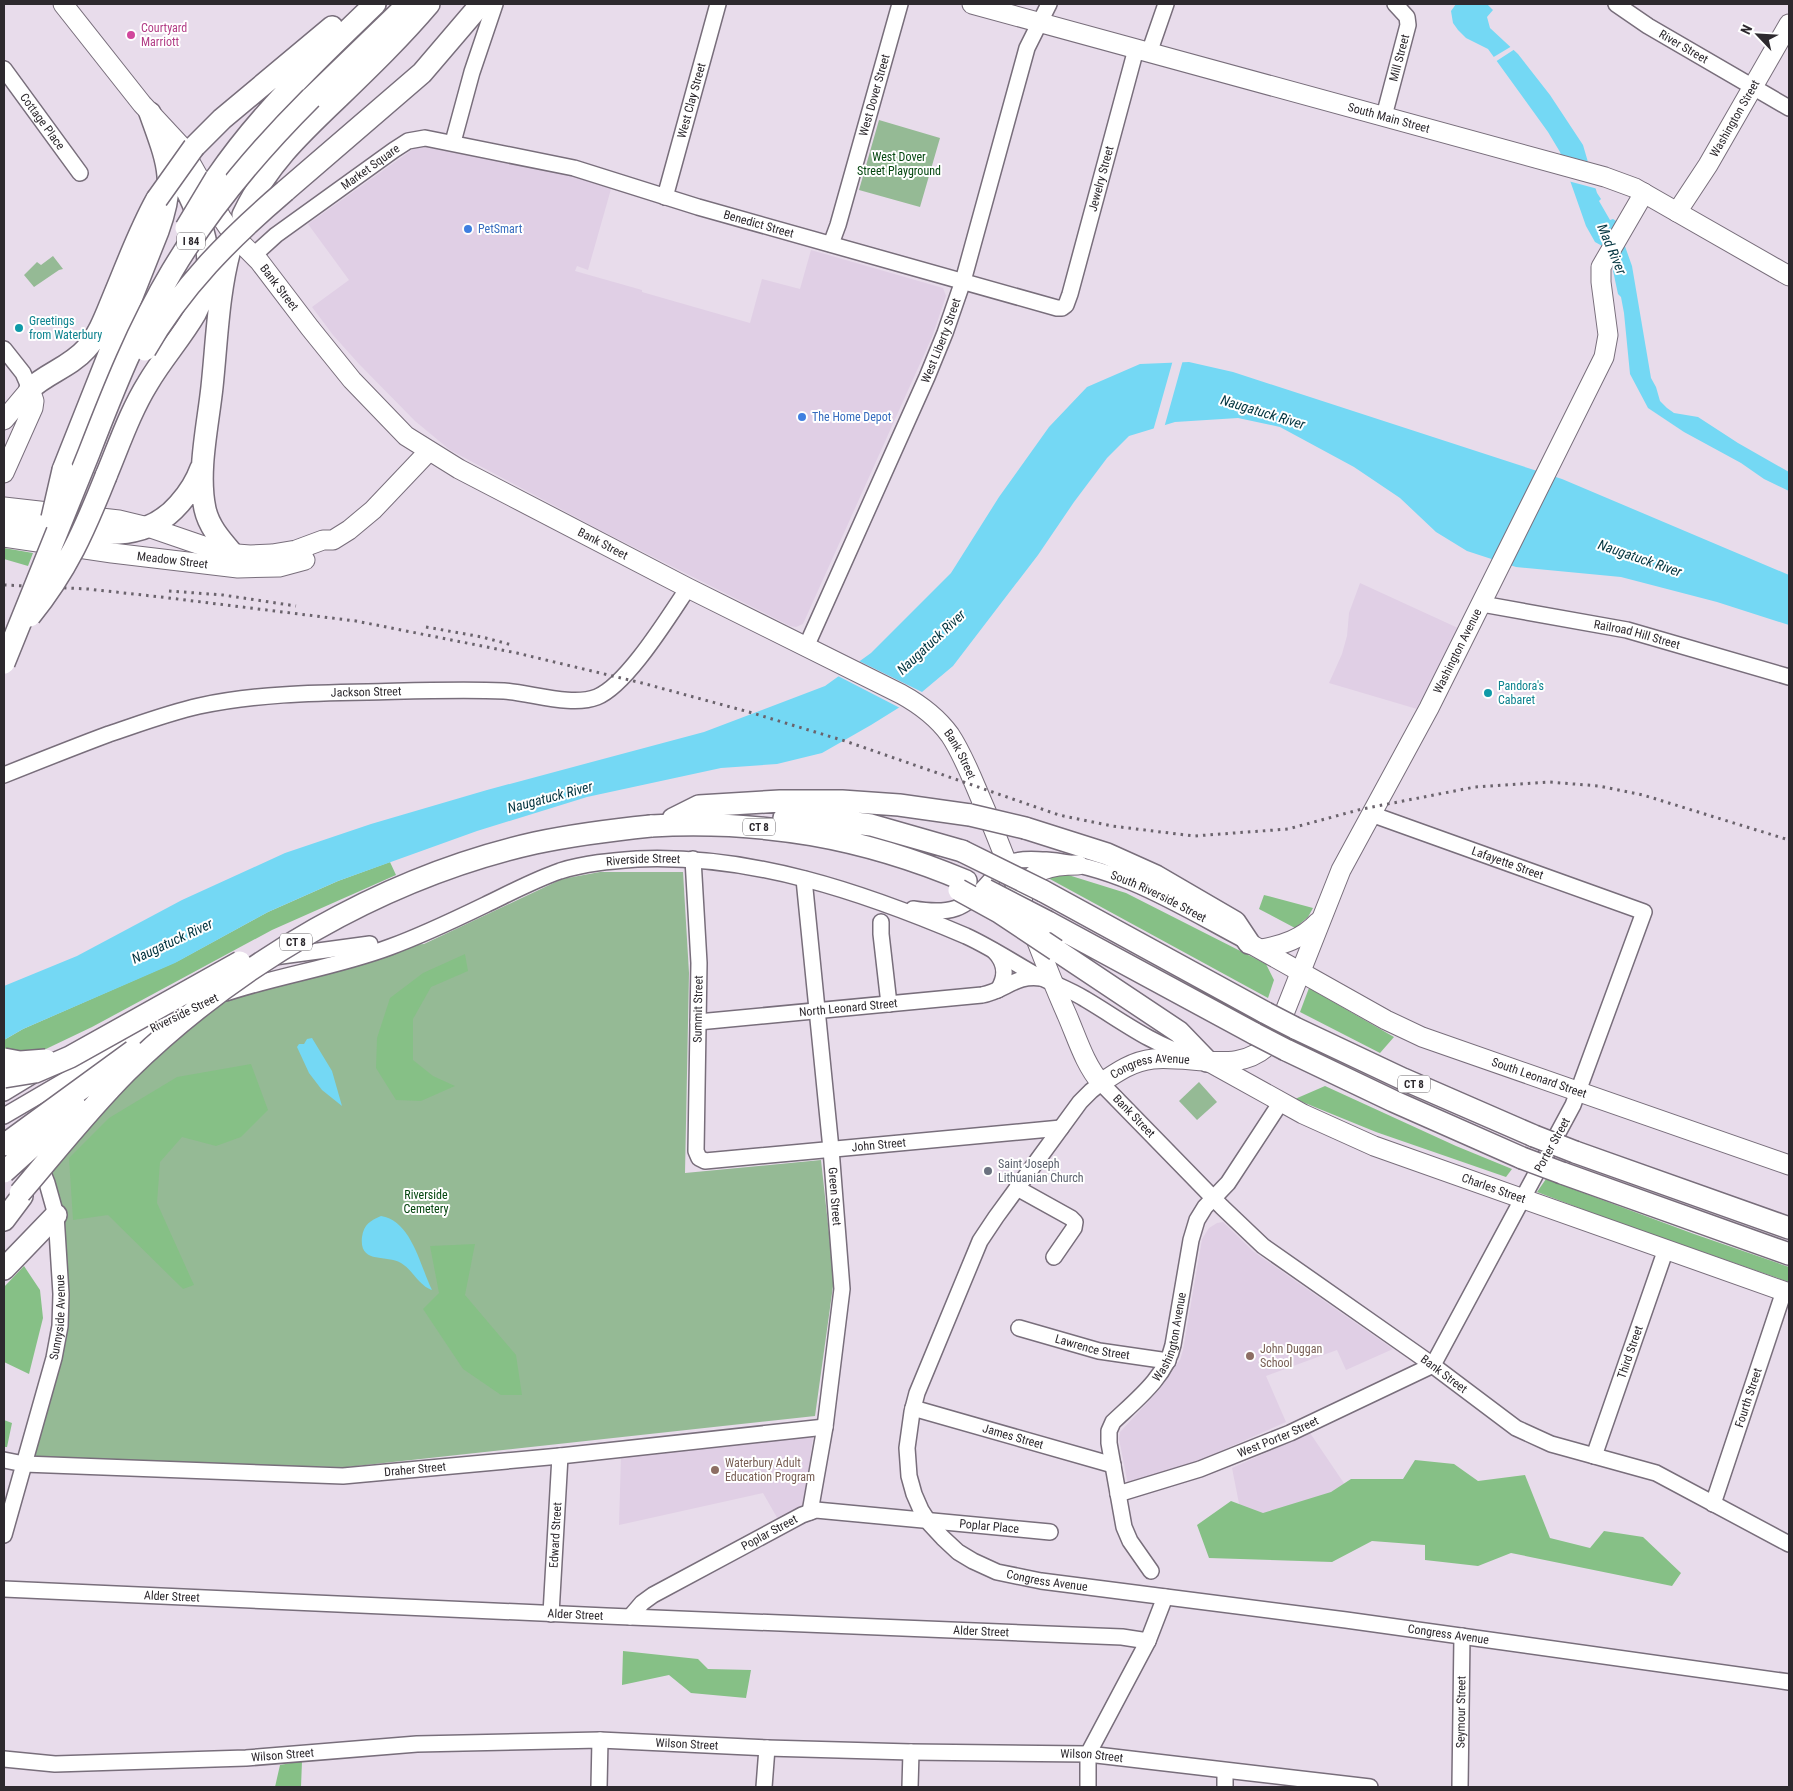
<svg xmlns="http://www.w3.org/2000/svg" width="1793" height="1791" viewBox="0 0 1793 1791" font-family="'Roboto Condensed',sans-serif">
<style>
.built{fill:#e0cfe5}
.green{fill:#95ba95}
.forest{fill:#86c086}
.water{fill:#74d8f4}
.pier{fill:#e8dceb}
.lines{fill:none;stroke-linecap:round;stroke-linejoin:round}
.minor-casing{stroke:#786e7b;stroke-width:18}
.major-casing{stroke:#786e7b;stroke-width:21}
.highway-casing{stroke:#786e7b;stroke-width:24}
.minor{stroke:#fff;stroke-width:15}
.major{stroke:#fff;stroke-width:19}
.highway{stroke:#fff;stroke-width:21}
.rail{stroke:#6a636c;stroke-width:3;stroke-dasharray:2.5 5;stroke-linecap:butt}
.highway-bridge-casing{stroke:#786e7b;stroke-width:24;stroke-linecap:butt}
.highway-bridge{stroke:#fff;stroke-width:21}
.hotel-dot{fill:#d1479c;stroke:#fff;stroke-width:2}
.shop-dot{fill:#3f7fe0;stroke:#fff;stroke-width:2}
.culture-dot{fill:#0f9aa8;stroke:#fff;stroke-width:2}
.worship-dot{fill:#6b7280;stroke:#fff;stroke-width:2}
.education-dot{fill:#8d6e63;stroke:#fff;stroke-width:2}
.labels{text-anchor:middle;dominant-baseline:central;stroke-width:4;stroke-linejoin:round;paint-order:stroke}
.shield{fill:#fff;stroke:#6c696d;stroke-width:1}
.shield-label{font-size:11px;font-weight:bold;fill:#2d292e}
.hotel-label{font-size:12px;fill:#b23c85;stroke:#fff;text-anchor:start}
.street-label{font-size:12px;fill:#2d292e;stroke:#fff}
.park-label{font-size:12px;fill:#04460f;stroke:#fff}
.shop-label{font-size:12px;fill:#366cbe;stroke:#fff;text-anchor:start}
.culture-label{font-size:12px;fill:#0d838f;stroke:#fff;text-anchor:start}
.worship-label{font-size:12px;fill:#5b616d;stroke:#fff;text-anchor:start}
.education-label{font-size:12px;fill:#785e54;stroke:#fff;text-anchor:start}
.water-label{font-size:14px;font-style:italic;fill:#033540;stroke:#fff}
</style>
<rect width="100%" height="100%" fill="#e8dceb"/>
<path class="built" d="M420,146L572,176L611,189L588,270L577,266L575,271L642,290V292L750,323L762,279L800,289L811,250L943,288L946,296L932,337L803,624L796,627L790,626L600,530L450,450L415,421L359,364L333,335L312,307L349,280L308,224L416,147Z
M1360,583L1458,628L1417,709L1329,683L1342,654L1347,636L1349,613Z
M1223,1222L1254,1252L1393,1349L1346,1370L1337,1350L1266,1376L1286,1422L1180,1469L1128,1485L1119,1439L1120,1432L1159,1390L1180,1360L1183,1350L1202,1239L1209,1228L1217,1223Z
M1310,1433L1356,1501L1245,1534L1232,1468Z
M813,1437L804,1505L779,1521L763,1493L619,1525L621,1456Z"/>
<path class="green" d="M879,120L940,138L920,207L859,190Z
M53,256L63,269L59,270L34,287L24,275L37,262L41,265Z
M600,872H683L689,973L685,1173L821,1160L834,1279L815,1416L347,1467L24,1464L60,1326L47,1183L61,1152L90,1111L234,986L390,947L424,944L562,879Z
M1199,1082L1217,1102L1197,1120L1179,1101Z"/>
<path class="forest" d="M4,548L33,553L28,566L4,559Z
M390,862L396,875L272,930L92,1027L4,1069V1040L23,1029L178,961L268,912L338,881Z
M1065,874L1126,893L1266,964L1274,980L1268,998L1048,878Z
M1264,895L1313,908L1308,917L1295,928L1259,909Z
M465,954L468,971L431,987L413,1019V1060L433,1076L455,1086L421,1101L396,1100L376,1068L377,1038L390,998L423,973Z
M1309,988L1394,1037L1380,1053L1300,1012Z
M251,1064L268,1110L241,1137L216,1146L182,1137L160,1162L157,1203L194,1285L183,1289L108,1215L73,1220L69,1158L109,1118L177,1077Z
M1325,1086L1456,1146L1512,1169L1506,1177L1376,1132L1295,1099Z
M1546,1179L1694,1234L1789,1267V1282L1611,1220L1537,1192Z
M475,1244L465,1295L516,1355L522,1395H501L463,1369L423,1309L439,1293L430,1246Z
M24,1266L40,1290L43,1318L29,1374L4,1362V1287Z
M4,1420L12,1423L7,1447H4Z
M1415,1460L1454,1464L1478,1481L1525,1475L1550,1538L1590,1548L1604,1531L1643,1537L1681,1573L1672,1586L1511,1553L1478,1566L1425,1560V1545L1372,1541L1332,1562L1209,1558L1197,1525L1231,1501L1263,1513L1331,1492L1351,1479H1403Z
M623,1651L698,1659L708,1669L751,1670L746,1698L691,1693L669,1675L622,1685Z
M302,1761L301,1787H275L280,1765Z"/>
<path class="water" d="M1456,4H1487L1493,10L1487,17L1490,28L1518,54L1550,95L1583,145L1597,193L1601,199L1599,201L1610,220L1613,219L1616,221L1632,266L1651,378L1656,387L1660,401L1667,408L1674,413L1698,417L1738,443L1789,472V491L1764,479L1741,463L1684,432L1648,408L1630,374L1624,313L1621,297L1618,294L1612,266L1604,247L1595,242L1586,226L1560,152L1548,132L1488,49L1466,38L1458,30L1453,23L1451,11Z
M1189,362L1233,372L1562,479L1789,575V625L1717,602L1621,577L1516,567L1467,551L1436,532L1400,498L1354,467L1280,427L1238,418L1175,422L1129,436L1107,458L1074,502L1038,555L953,666L916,697L871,725L822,753L777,764L721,768L587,797L477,831L338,881L268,912L175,963L23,1029L4,1040V986L77,956L182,900L285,853L371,824L487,790L704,732L825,686L871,653L951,573L999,497L1049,427L1087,387L1140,364Z
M312,1038L332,1071L342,1106L322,1090L309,1073L297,1047L299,1044H304L307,1039Z
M381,1216C412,1221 420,1266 432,1290C419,1286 413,1270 401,1263C386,1254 359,1265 362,1237C364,1224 370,1221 381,1216Z"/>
<path class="pier" d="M1512,46L1515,49L1495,62L1492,58Z
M1559,154L1589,162L1598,189L1568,181Z
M1173,360H1183L1164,428L1153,431Z
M857,660L924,693L902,709L836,675Z"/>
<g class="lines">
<defs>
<g id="minor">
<path id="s1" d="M1616,4L1648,26L1789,108"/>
<path d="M1149,53L1166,4"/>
<path id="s2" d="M4,69L80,173"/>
<path id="s3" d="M1384,116L1408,25L1407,17L1395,4"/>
<path d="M453,142L472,72L495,4"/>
<path id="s4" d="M665,197L718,4"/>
<path id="s5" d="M831,244L838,225L900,4"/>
<path id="s6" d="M254,255L276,235L394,150L408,141L425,138L574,168L698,207L1057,308H1062L1066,305L1070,294L1136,49"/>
<path d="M4,349L23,373L30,389"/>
<path id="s7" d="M1482,604L1627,630L1789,677"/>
<path id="s8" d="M806,647L927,377L945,333L963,281L1027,48L1049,4"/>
<path id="s9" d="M4,775C39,761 74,747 109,734C139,724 168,713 199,706C254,694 312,693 368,692C413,691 459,689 504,691C532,693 572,707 597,697C627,685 669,616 688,588"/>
<path id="s10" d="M1371,814L1644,912L1573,1105L1433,1365"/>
<path id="s11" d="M693,859L699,963L696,1151L699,1158L705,1161L1061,1128"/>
<path id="s12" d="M804,879L831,1149L842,1289L825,1427L810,1512"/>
<path id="s13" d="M913,909C950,915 965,910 989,882C996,874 1003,866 1012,862C1023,858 1035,860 1046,860C1119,866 1183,908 1246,941"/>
<path d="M881,922V934L889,1004"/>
<path d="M994,951C1006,963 1007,976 998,990"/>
<path d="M274,957L370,944"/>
<path id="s14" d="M226,993C280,975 337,967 390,947C423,935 454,920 485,905C510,893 534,880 560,871C585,863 611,861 637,859C751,854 863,892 966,936C990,947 1011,961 1034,974C1051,983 1069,989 1085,999C1119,1019 1151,1044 1189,1055"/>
<path id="s15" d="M698,1022L982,995C1005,991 1016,974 1041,978"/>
<path d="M4,1093L32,1076"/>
<path d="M4,1116L184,1011"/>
<path d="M1017,1188L1071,1218L1075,1222L1074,1228L1054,1257"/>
<path id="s16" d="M1019,1328L1099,1351L1168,1361"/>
<path id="s17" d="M913,1408L1113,1465"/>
<path id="s18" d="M1594,1456L1666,1249"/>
<path id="s19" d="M4,1460L24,1464L343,1476L560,1456L825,1427"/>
<path id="s20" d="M1118,1494L1200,1469L1290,1433L1433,1365"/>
<path id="s21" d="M1713,1504L1784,1291"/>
<path id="s22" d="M4,1535L54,1358L60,1326L61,1294L56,1215L47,1183L38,1160"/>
<path id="s23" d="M1789,1544L1656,1473L1551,1444L1516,1428L1427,1361L1263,1246L1222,1207L1101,1083L1091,1091L1080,1102L996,1217L980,1241L917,1393L912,1412L907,1448L909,1476L914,1494L921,1510L930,1524L943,1538L958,1552L973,1561L997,1572L1041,1581L1346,1620L1789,1682"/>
<path id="s24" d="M1151,1571L1130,1541L1124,1527L1109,1443V1431L1113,1422C1136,1400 1166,1377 1173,1345L1191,1240L1197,1220L1205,1207L1228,1183L1281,1102"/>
<path id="s25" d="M4,1589L606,1616L1122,1637L1148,1641"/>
<path id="s26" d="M551,1614L560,1456"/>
<path id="s27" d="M630,1617L642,1603L653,1595L802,1515L816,1510L1050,1532"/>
<path id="s28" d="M4,1759L55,1764L246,1758L417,1744L600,1740L767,1748L911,1752L1088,1754L1370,1787"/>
<path d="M599,1787L600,1740"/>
<path d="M764,1787L767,1748"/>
<path d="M910,1787L911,1752"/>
<path d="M1088,1787V1754L1148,1641L1165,1597"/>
<path d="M1225,1787V1771"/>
<path id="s29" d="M1460,1787L1462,1636"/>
</g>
<g id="major">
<path id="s30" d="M63,4L142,104L181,146L221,217L234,236L259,261L310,328L352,380L406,436L459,469L688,588L901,694C921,705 937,717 950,735C964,756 973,781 983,804C1013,873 1036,946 1067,1015C1077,1038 1085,1065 1101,1083C1117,1072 1133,1061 1153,1059C1194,1055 1244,1077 1274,1039L1341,870L1429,708L1604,357L1608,335L1601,282V267L1644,193"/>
<path id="s31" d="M972,4L1605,177L1635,188L1789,276"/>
<path id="s32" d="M1677,212L1708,165L1789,24"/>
<path d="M4,420L30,389L34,401L33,408L4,473"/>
<path d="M4,507L119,520L148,527L224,553L250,555L272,554L296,550L323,540H333L349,530L373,510L429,451"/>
<path id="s33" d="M4,537L112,553L238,568L279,567L305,560"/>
<path d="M1023,897C1026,868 1054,865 1078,865"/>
<path id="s34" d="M1249,943L1386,1020L1422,1037L1789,1165"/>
<path d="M1261,949C1283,945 1302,939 1318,922"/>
<path id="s35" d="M1211,1063L1303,1114L1374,1146L1789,1293"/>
</g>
<path id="highway" d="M311,98L408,4
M194,147L222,119L332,27
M216,178C261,112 318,59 375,4
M285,191L422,73L481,4
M243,215C267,165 300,134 339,97C370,67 401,37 429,4
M231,246C218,292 217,340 212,387C208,425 197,472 205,509C209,527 221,540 233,554
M30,389C47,373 70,367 86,349C99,335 106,315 113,298C127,265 139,231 157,199
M63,470L158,231C177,180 167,161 150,113
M106,476C119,445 130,412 148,383C162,359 181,338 195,314C225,258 197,210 171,160
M4,523C17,521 32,525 46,527C94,532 143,546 179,504C188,494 196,482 201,468
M784,818L823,819L871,825L962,851
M673,819L699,806L780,801H842L899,805L970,815
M651,826C763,820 862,837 966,881
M1025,828L1107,854L1156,876L1235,922L1249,943
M1043,891L1266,1013
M1048,922L1255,1034
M1056,950L1179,1032L1207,1061
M1295,1028L1403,1079L1534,1136
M1286,1050L1393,1101L1522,1158
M1575,1152L1789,1228
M1562,1173L1789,1254
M4,1220L22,1196
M4,1269L56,1215"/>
</defs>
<use href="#minor" class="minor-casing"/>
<use href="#major" class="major-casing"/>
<use href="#highway" class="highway-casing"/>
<use href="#minor" class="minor"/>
<use href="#major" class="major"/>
<use href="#highway" class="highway"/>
<path class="rail" d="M4,585L88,589L161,597L356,621L517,653L642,683L749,712L845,741L1059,815L1112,826L1194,836L1288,829L1362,809L1475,787L1549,782L1599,786L1643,795L1789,840
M169,591L223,595L296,606
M426,627L482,637L512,645"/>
<defs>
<path id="highway-bridge" d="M157,199L194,147
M186,228L216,178
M145,350C180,288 231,237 285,191
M52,518L63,470
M30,616C67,570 84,531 106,476
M4,663C32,593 60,523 89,453C113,391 138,328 172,271C210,207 259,150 311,98
M970,815L1025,828
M962,851L1043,891
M959,890L999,912L1056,950
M986,890L1048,922
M1266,1013L1295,1028
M1255,1034L1286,1050
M4,1059L20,1062L46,1060
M4,1077L35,1072L70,1057L240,962
M1534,1136L1575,1152
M4,1145L133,1051
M1522,1158L1562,1173
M4,1172L76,1107
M20,1193C55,1152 89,1109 127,1071C237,963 384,877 535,843C573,835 612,830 651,826"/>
</defs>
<use href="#highway-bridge" class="highway-bridge-casing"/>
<use href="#highway-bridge" class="highway-bridge"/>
</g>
<circle class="hotel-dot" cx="131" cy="35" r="5"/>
<g class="shop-dot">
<circle cx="468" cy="229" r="5"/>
<circle cx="802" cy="417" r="5"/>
</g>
<g class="culture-dot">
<circle cx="19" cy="328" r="5"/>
<circle cx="1488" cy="693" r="5"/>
</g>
<circle class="worship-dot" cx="988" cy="1171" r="5"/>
<g class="education-dot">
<circle cx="1250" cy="1356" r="5"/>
<circle cx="715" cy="1470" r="5"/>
</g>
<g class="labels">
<g class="shield">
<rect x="177" y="232.5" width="28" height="17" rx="4"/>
<rect x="743" y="818.5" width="32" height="17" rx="4"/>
<rect x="280" y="933.5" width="32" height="17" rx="4"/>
<rect x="1398" y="1075.5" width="32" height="17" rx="4"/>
</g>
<g class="shield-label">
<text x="191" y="241">I 84</text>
<text x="759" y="827">CT 8</text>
<text x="296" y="942">CT 8</text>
<text x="1414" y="1084">CT 8</text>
</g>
<g class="hotel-label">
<text x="141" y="28">Courtyard<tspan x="141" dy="14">Marriott</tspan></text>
</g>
<g class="street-label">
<text stroke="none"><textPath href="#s1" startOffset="80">River Street</textPath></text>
<text stroke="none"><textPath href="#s3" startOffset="60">Mill Street</textPath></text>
<text stroke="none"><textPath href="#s5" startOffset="155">West Dover Street</textPath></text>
<text stroke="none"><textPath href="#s4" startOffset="100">West Clay Street</textPath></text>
<text stroke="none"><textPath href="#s31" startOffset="432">South Main Street</textPath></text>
<text stroke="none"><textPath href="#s32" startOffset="110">Washington Street</textPath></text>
<text stroke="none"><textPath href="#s2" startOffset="65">Cottage Place</textPath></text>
<text stroke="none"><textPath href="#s6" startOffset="146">Market Square</textPath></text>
<text stroke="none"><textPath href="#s6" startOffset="1005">Jewelry Street</textPath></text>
<text stroke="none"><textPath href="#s6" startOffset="554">Benedict Street</textPath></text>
<text stroke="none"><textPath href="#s30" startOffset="358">Bank Street</textPath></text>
<text stroke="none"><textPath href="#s8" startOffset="335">West Liberty Street</textPath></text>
<text stroke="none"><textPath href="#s30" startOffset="778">Bank Street</textPath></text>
<text stroke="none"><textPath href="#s33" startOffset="170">Meadow Street</textPath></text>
<text stroke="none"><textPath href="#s7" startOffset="158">Railroad Hill Street</textPath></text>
<text stroke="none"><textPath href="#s30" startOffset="2172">Washington Avenue</textPath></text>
<text stroke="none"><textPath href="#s9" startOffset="375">Jackson Street</textPath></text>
<text stroke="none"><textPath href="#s30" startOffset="1198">Bank Street</textPath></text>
<text stroke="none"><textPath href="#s14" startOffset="441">Riverside Street</textPath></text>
<text stroke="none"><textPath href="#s10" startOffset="145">Lafayette Street</textPath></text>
<text stroke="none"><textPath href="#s13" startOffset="270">South Riverside Street</textPath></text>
<text stroke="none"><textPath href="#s15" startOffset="151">North Leonard Street</textPath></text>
<text transform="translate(698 1009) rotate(-89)">Summit Street</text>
<text transform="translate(184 1013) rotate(-26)">Riverside Street</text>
<text stroke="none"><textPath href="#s30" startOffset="1610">Congress Avenue</textPath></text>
<text stroke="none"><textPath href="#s34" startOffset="321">South Leonard Street</textPath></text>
<text transform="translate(1134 1116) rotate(46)">Bank Street</text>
<text stroke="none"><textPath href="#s11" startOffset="481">John Street</textPath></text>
<text transform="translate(1552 1145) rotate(-61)">Porter Street</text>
<text stroke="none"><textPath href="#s35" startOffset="310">Charles Street</textPath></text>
<text stroke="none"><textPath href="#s12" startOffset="319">Green Street</textPath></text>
<text stroke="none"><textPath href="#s22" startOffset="225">Sunnyside Avenue</textPath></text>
<text stroke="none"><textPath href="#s24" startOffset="265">Washington Avenue</textPath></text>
<text stroke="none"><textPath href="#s16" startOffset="76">Lawrence Street</textPath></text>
<text stroke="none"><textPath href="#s18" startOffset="110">Third Street</textPath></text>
<text transform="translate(1444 1374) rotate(37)">Bank Street</text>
<text stroke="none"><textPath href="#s21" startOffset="112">Fourth Street</textPath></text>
<text stroke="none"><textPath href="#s17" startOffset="104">James Street</textPath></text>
<text stroke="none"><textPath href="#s20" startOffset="170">West Porter Street</textPath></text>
<text stroke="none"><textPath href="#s19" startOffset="412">Draher Street</textPath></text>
<text stroke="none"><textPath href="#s27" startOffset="390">Poplar Place</textPath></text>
<text stroke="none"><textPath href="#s27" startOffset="164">Poplar Street</textPath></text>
<text stroke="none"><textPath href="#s26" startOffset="79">Edward Street</textPath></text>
<text stroke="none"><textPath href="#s23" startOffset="1475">Congress Avenue</textPath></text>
<text stroke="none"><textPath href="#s25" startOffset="168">Alder Street</textPath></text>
<text stroke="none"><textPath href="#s25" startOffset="572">Alder Street</textPath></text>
<text stroke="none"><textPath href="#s25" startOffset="978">Alder Street</textPath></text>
<text stroke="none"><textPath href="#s23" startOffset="1880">Congress Avenue</textPath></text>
<text stroke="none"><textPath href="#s29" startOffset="75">Seymour Street</textPath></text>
<text stroke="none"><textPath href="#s28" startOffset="684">Wilson Street</textPath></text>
<text stroke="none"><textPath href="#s28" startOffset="279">Wilson Street</textPath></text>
<text stroke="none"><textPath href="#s28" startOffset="1089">Wilson Street</textPath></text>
</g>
<g class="park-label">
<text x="899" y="157">West Dover<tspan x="899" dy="14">Street Playground</tspan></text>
<text x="426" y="1195">Riverside<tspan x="426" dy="14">Cemetery</tspan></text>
</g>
<g class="shop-label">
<text x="478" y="229">PetSmart</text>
<text x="812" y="417">The Home Depot</text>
</g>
<g class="culture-label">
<text x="29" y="321">Greetings<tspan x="29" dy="14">from Waterbury</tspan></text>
<text x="1498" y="686">Pandora's<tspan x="1498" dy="14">Cabaret</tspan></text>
</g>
<g class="worship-label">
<text x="998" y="1164">Saint Joseph<tspan x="998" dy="14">Lithuanian Church</tspan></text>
</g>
<g class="education-label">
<text x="1260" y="1349">John Duggan<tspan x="1260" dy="14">School</tspan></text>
<text x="725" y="1463">Waterbury Adult<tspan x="725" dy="14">Education Program</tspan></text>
</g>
<g class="water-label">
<text transform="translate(1612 249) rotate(67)">Mad River</text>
<text transform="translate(1263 412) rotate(17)">Naugatuck River</text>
<text transform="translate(1640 558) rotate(19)">Naugatuck River</text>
<text transform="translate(931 642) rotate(-43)">Naugatuck River</text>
<text transform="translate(550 797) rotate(-15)">Naugatuck River</text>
<text transform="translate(172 941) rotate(-25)">Naugatuck River</text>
</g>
</g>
<rect width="1793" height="1791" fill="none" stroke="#2d292e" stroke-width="10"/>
<g transform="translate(1758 35) rotate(295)" stroke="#ffffff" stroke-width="4" paint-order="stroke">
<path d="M0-4L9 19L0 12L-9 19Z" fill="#2d292e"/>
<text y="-8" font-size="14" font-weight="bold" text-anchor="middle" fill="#2d292e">N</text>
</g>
</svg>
